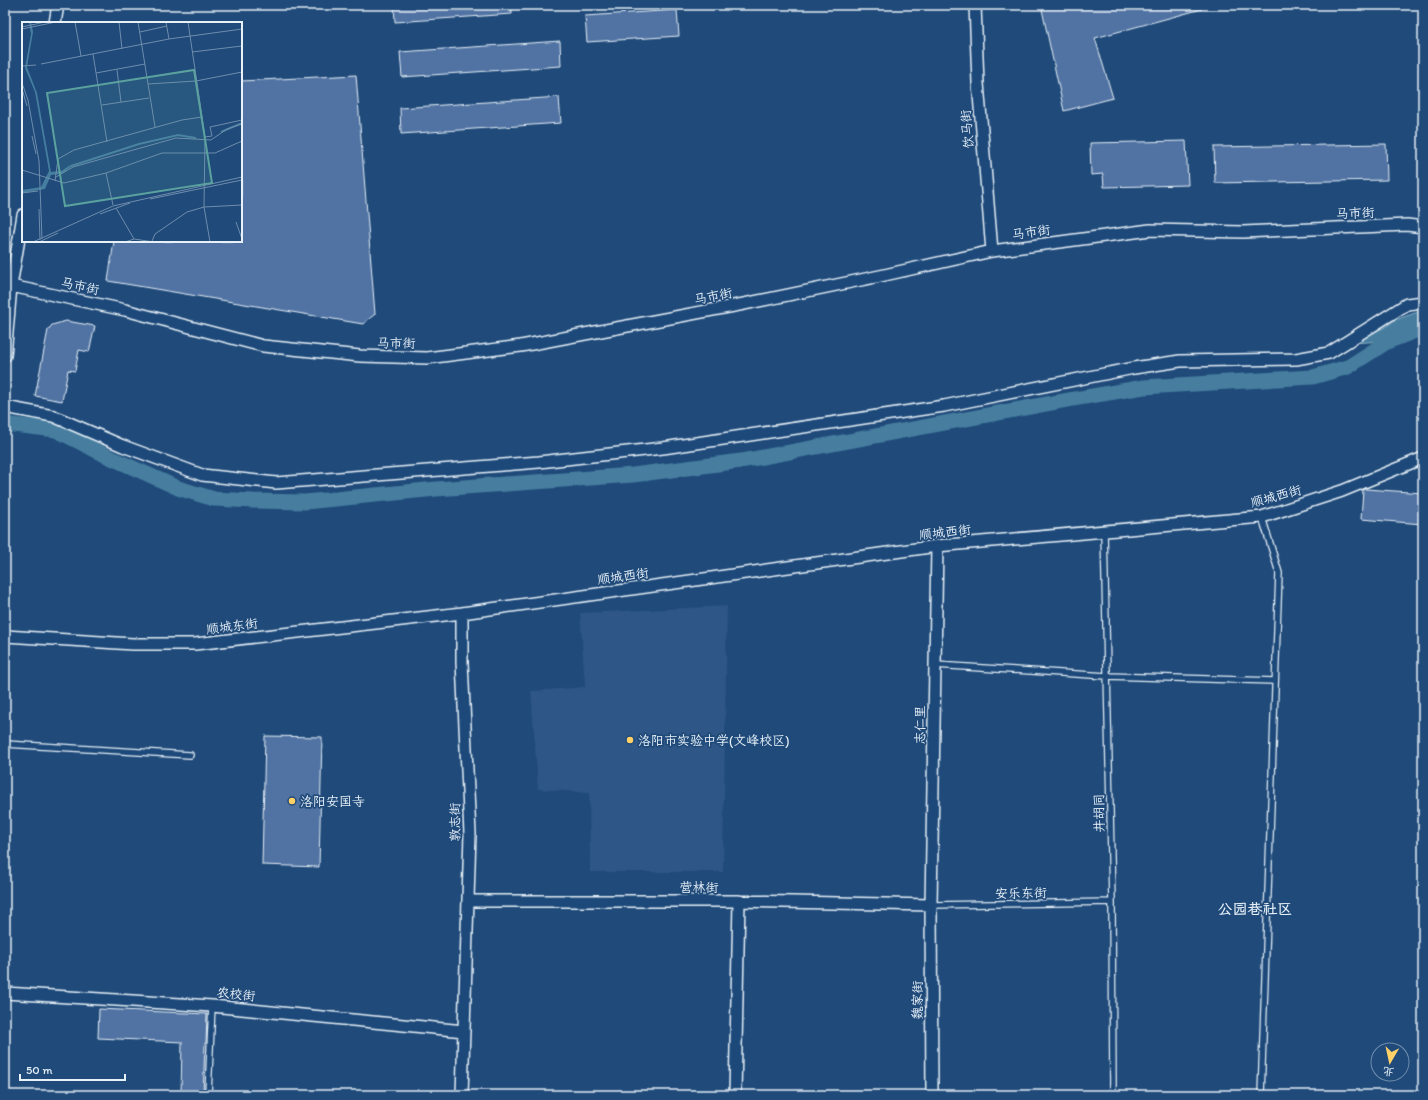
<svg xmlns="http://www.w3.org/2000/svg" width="1428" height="1100" viewBox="0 0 1428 1100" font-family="Itim,'LXGW WenKai TC',sans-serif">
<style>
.built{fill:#2e5686}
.water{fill:#467e9f;stroke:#87acc3}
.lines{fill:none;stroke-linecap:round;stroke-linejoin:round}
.canal{stroke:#467e9f;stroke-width:15}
.building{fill:#5173a3;stroke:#e8f1f8}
.service-casing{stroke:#e8f1f8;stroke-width:8}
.minor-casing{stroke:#e8f1f8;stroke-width:14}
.service{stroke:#1f4a7a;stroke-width:5.5}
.minor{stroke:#1f4a7a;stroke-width:11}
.poi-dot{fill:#ffd166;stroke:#1f4a7a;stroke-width:1.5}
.labels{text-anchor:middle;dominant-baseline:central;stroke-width:3.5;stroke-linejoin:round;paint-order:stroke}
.street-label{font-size:13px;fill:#e8f1f8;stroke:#1f4a7a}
.poi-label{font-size:13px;fill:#e8f1f8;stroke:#1f4a7a;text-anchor:start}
.quarter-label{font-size:15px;font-weight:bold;fill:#e8f1f8;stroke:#1f4a7a}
.inset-river{fill:none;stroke:#467e9f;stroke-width:2}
.inset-road{fill:none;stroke:#6f8dac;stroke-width:1}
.view{fill:#5ba19e;fill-opacity:0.15;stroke:#5ba19e;stroke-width:2}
.inset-edge{fill:none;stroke:#e8f1f8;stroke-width:2}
</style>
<rect width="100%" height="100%" fill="#1f4a7a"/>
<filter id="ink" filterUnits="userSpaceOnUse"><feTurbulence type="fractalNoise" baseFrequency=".025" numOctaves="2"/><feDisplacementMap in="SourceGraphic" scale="8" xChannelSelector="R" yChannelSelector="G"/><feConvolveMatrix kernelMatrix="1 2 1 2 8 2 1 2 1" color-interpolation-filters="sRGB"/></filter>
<g filter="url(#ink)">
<path class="built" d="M727,606L723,872H590L589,793L538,789L531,691L585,687L580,613Z"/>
<path class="water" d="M1423,312V333L1400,340L1352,343L1385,327L1395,320L1415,313Z"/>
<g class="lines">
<path class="canal" d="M5,424L56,430L107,456L178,488L214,499L253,501L305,502L436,489L633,475L741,461L1068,400L1144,387L1313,377L1348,367L1387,342L1423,328"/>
</g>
<path class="building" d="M394,5H512V14L395,22Z
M1041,5H1202V9L1095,38L1113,98L1064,111Z
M677,10L679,36L587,42L585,16Z
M560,41L561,66L402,77L400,52Z
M356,75L375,314L363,324L108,281L114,241H241V81Z
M559,97L561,123L401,134L400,108Z
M1186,141L1188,185L1104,187L1103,174L1091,175L1090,143Z
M1386,144L1387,180L1215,183L1214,147Z
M66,321L95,326L89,352L79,350L75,371L68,370L62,401L35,396L48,330L52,325Z
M1366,489L1423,493V524L1361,519L1363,490Z
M265,736L322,737L319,867L262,865Z
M99,1009L207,1014L206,1043H205L203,1095H181L182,1042L98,1038Z"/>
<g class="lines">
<defs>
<path id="service" d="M1104,531L1112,902L1113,1095
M935,665L1107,676L1275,681
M5,744L190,755
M931,905L1112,902
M208,1095L212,1006
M1261,1095L1279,573L1262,517"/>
<path id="minor" d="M975,5L978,83L992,251
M55,23L58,5
M5,286H11L125,310L263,346L360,356L427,358L521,346L739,305L880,276L992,251L1150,230L1243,232L1407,225L1423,227
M5,356L11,286L23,215
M5,407L53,416L123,446L202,475L276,483L539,462L663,448L944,406L1134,368L1180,361L1296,359L1329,353L1407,304L1423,302
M5,636L133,644H195L462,613L937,546L1262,517L1342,491L1423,458
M468,901H739L931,905
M5,993L212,1006L464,1031
M462,1095L470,834L462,662V613
M735,1095L739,901
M932,1095L931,905L937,546"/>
</defs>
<use href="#service" class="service-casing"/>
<use href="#minor" class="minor-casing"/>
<use href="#service" class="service"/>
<use href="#minor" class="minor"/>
</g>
</g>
<g class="poi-dot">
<circle cx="630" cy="740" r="4"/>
<circle cx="292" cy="801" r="4"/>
</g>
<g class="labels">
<g class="street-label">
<text transform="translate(967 129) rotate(-95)">饮马街</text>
<text transform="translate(1355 213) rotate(-2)">马市街</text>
<text transform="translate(1031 232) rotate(-8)">马市街</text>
<text transform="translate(80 286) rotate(12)">马市街</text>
<text transform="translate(713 296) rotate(-11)">马市街</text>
<text transform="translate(396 343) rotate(1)">马市街</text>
<text transform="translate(1276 496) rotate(-15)">顺城西街</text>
<text transform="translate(945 532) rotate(-6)">顺城西街</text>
<text transform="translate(623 576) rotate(-8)">顺城西街</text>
<text transform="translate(232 626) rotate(-7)">顺城东街</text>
<text transform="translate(920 725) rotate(-89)">志仁里</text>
<text transform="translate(1099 813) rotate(-91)">井胡同</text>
<text transform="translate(455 822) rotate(-91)">敦志街</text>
<text x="699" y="887">营林街</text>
<text transform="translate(1021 893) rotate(-1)">安乐东街</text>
<text transform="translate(236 994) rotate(6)">农校街</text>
<text transform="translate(917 1000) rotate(-90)">魏家街</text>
</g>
<g class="poi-label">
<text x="638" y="740">洛阳市实验中学(文峰校区)</text>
<text x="300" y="801">洛阳安国寺</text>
</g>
<g class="quarter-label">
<text x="1255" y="909">公园巷社区</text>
</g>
</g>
<g transform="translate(22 22)">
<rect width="220" height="220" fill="#1f4a7a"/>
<path d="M7,0H9L11,10L5,45L15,71L29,150L45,148L39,152L29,153L23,167L0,171V168L19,165L27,149L13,70L3,46L9,12Z" fill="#467e9f"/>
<path class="inset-river" d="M199,110L220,101M41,149L49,144L117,122L156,113L174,116"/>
<path class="inset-road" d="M53,0L59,34M97,0L100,27M116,0L133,105M144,0L147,17M166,0L183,115L182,185L188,220M0,5L23,0M0,7L34,0M118,10L145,4M170,30L220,24M71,32L85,120M19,42L147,17L220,7M0,44L14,43M95,48L99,80M74,51L123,42M0,61L6,78L17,139L20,217M126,62L174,59L220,50M0,67L5,84M80,83L127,76M10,114L14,132M183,115L190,114L188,105L220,98M0,148L42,161L84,151L140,131H193L220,119M84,151L91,183M34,155L51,145L154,116L189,118L205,107L220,102M33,159L36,137L52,128L160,98L180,95M0,171L16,169M128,177L220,158M94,186L112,217M17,187L18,218M78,192L108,181M214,200L220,217M130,219L133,212L165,190L182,185L220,183M11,220L91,184L220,155M17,220L36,211M103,220L112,217L132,220"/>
<path class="view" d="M172,48L190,161L43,184L25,71Z"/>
<rect width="220" height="220" class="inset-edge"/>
</g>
<rect width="1428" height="1100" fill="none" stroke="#1f4a7a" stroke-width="20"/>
<rect x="10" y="10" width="1408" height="1080" fill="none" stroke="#e8f1f8" stroke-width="1.5" filter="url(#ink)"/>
<g transform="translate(1390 1062) rotate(189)"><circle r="19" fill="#1f4a7a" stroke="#6f8dac"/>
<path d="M0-3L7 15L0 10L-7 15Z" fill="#ffd166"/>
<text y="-6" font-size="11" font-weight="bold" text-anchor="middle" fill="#e8f1f8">北</text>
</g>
<path d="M20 1074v6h105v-6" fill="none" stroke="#e8f1f8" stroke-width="2"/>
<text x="26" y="1074" font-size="12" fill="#e8f1f8" stroke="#1f4a7a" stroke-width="3" paint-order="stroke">50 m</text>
</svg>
